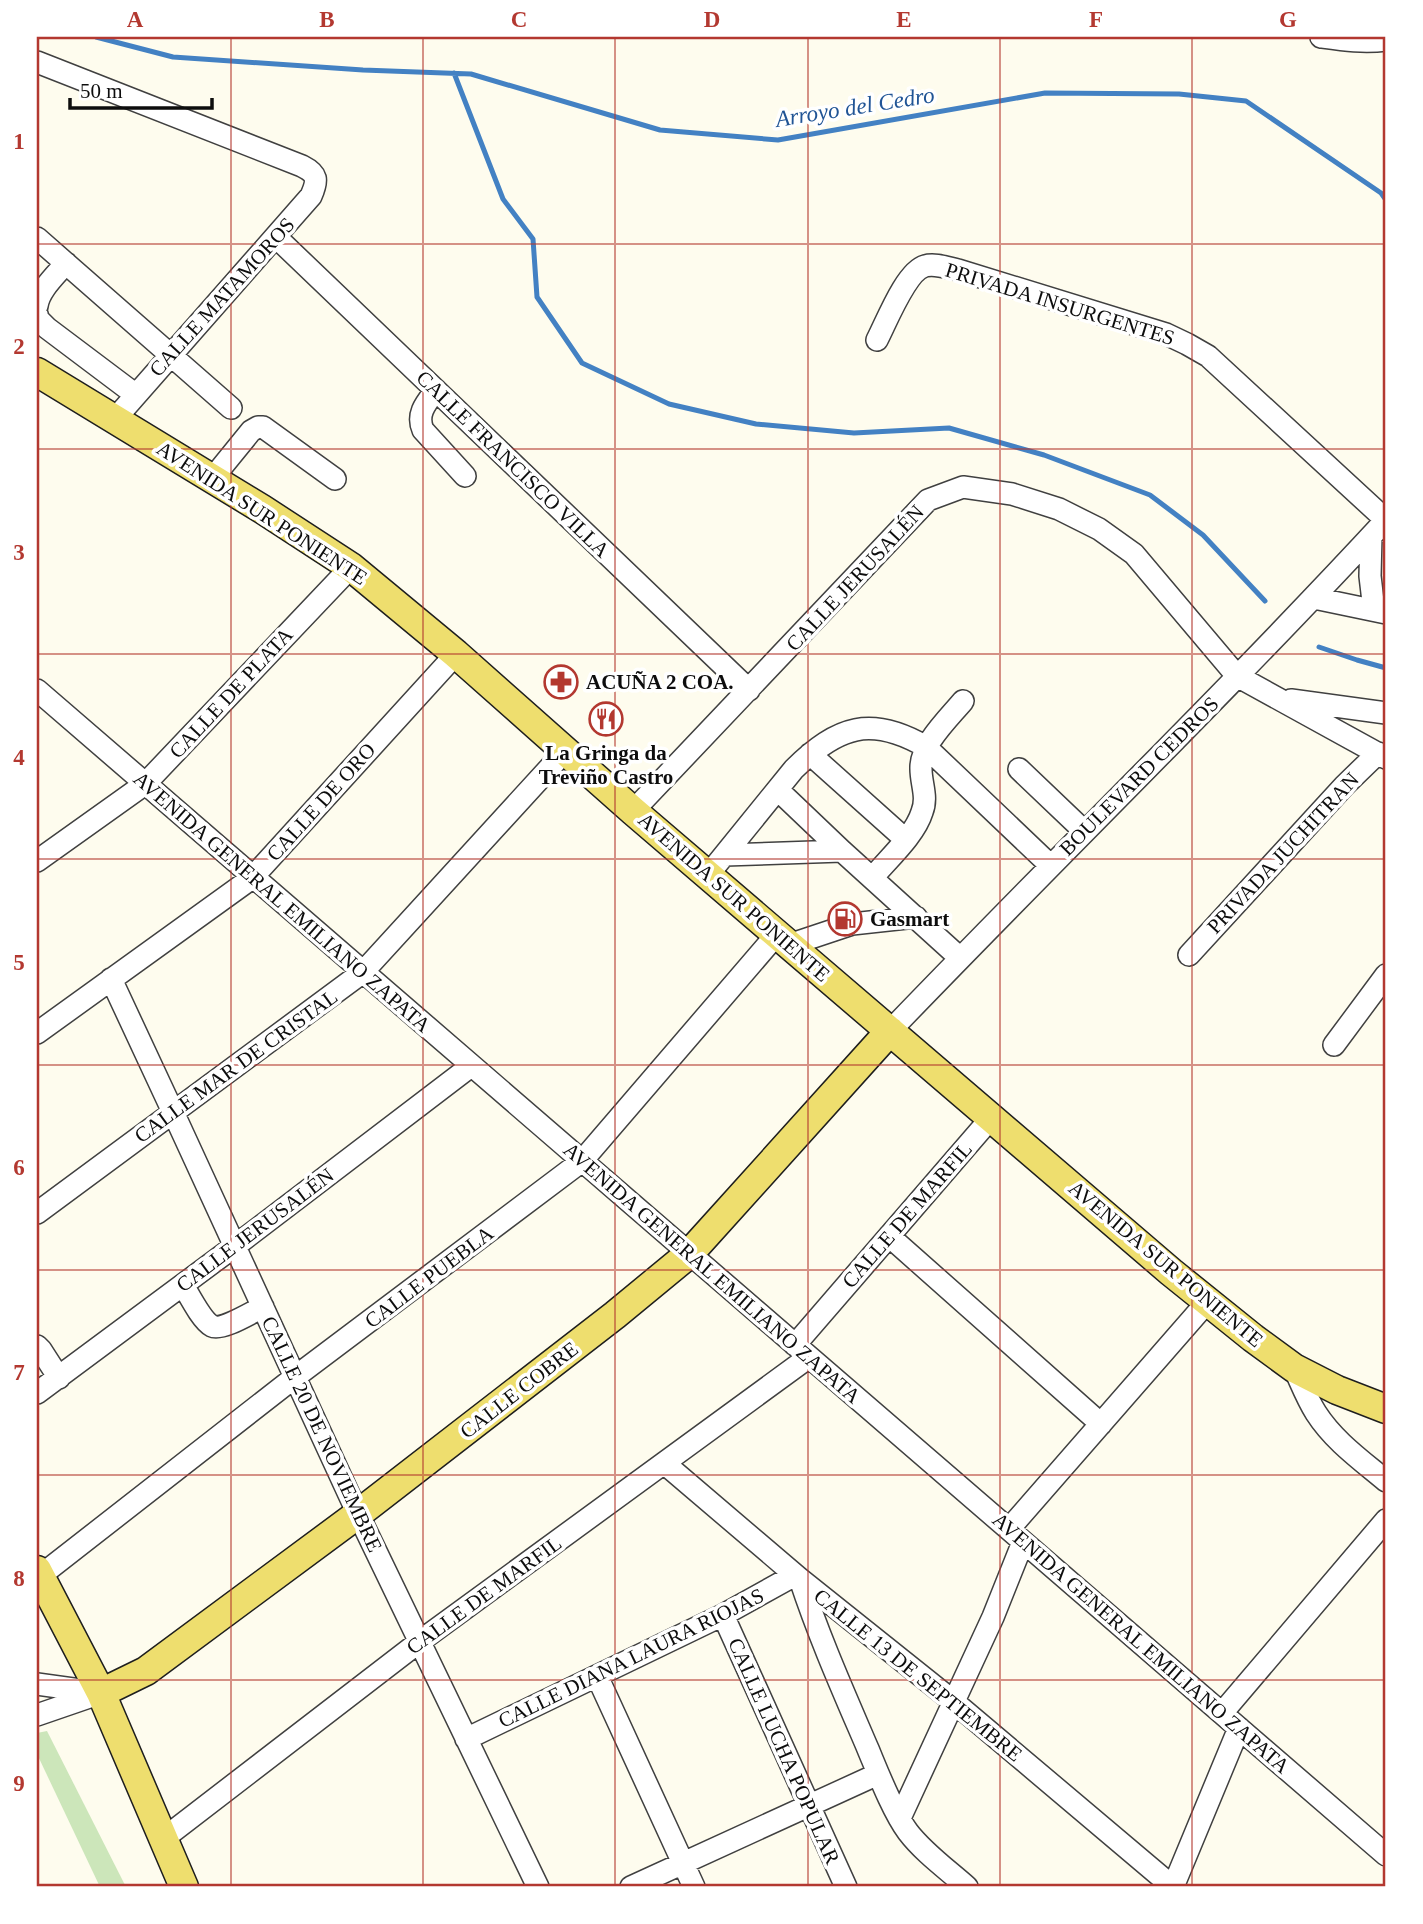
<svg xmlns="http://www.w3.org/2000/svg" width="1423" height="1924" viewBox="0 0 1423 1924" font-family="Georgia,serif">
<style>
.grass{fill:#cce6ba}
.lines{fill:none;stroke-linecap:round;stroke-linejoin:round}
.stream{stroke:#4381c3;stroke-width:5}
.minor-casing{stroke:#404040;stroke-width:24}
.major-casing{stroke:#1e1e1e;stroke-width:31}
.minor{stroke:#fff;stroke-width:21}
.major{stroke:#eede6e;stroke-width:28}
.grid{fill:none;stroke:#b33830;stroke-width:2;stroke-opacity:0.55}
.labels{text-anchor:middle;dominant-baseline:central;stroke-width:7;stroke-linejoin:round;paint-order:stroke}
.street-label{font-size:21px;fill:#0d0d0d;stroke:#fff}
.poi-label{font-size:21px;font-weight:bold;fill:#0d0d0d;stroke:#fff;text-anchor:start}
.water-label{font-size:23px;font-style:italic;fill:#205495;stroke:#fff}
.neatline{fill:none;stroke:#b33830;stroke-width:2.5}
.grid-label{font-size:23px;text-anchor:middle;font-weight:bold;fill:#b33830}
</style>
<rect width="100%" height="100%" fill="#fefcee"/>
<path class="grass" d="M47,1731L126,1887H100L37,1754V1733Z"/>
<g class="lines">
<path class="stream" d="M96,37L173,57L363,70L471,74L660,130L778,140L1045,93L1179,94L1246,101L1381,193L1386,200
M454,73L503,199L533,239L537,297L582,363L669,404L756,424L854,433L949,428L1044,455L1150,495L1203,535L1265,601
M1319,647L1357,660L1386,668"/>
<defs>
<path id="minor" d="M1321,37C1343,40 1364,43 1386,40
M37,62L302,166C318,174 318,180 311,196L115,419
M276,237L749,690
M37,238L231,408
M37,306C39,290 56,275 66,263
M37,314L38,319L47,328L136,395
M877,340C886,323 906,271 925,266C935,263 948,268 958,270L1166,334L1187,344L1208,356L1386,520
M436,390C426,403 416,414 423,430L465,476
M212,479L251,431L258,427H263L335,479
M1371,536L1370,576L1374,610
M1314,598L1386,613
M37,690L1386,1855
M1291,700L1386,713
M810,754L905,839
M1019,769L1084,831
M778,790L842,851L960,958
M633,811L928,500L963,487L1012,494L1059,509L1099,529L1134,554L1237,676L1386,758
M725,855L842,851
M37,861L145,784L351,567
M708,875L794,769C838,726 871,715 926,747L1051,866
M873,877C888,859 915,835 922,812C928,797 921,784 921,769C920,745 948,719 963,701
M789,945L852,924L916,917
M1189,955L1344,786L1378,753
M111,979L173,1112L358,1514L538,1887
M890,1031C1054,860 1225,694 1386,520
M37,1033L252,878L456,654
M1334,1045L1386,975
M37,1213L363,972L566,750
M889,1236L1101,1424
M183,1285C189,1295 202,1321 212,1326C222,1331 252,1312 263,1307
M795,1345L991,1118
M37,1346L41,1350L59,1378
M1294,1368C1301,1383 1307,1399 1316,1413C1334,1441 1361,1460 1386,1481
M37,1393L235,1246L471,1066
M664,1463L800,1579L954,1702L1173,1887
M1009,1529L1208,1301
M40,1576L295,1377L582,1161L777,934
M800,1579C819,1637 844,1693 868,1749C878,1773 893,1812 908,1832C924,1853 948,1870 967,1887
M723,1615L846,1887
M597,1676L694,1887
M37,1684L95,1692
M1222,1713L1386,1520
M37,1715L101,1693
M466,1739L723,1615L795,1575
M900,1818L993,1617L1023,1542
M163,1839L419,1642L809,1357
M631,1887L878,1774
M1173,1887L1239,1728"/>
<path id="major" d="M37,372L262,509L351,567L456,654L633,811L1171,1272L1253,1338L1294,1368L1337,1390L1386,1409
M37,1570L101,1693L184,1887
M101,1693L146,1671L358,1514L615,1315L689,1254L890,1031"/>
</defs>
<use href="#minor" class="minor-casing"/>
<use href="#major" class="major-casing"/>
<use href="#minor" class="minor"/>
<use href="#major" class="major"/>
</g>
<path class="grid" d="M231,37V1887M423,37V1887M615,37V1887M808,37V1887M1000,37V1887M1192,37V1887M37,244H1386M37,449H1386M37,654H1386M37,859H1386M37,1065H1386M37,1270H1386M37,1475H1386M37,1680H1386"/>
<defs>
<symbol id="pharmacy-ring" viewBox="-11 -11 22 22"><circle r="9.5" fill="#fff" stroke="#b33830" stroke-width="1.5"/><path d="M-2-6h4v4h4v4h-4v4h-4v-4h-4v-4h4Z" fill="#b33830"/></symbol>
<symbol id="restaurant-ring" viewBox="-11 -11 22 22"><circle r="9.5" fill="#fff" stroke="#b33830" stroke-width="1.5"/><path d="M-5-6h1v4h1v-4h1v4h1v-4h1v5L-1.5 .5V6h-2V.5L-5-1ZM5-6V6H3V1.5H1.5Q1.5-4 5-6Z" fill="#b33830"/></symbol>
<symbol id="fuel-ring" viewBox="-11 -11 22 22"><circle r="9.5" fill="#fff" stroke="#b33830" stroke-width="1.5"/><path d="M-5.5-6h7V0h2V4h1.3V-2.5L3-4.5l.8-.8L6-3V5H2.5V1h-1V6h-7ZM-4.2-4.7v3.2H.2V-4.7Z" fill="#b33830"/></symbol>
</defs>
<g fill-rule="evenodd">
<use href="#pharmacy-ring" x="542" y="663" width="38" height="38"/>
<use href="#restaurant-ring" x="587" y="700" width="38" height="38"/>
<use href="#fuel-ring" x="826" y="900" width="38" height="38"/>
</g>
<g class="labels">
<g class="street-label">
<text transform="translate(222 297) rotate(-48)">CALLE MATAMOROS</text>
<text transform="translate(1060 304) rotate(17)">PRIVADA INSURGENTES</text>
<text transform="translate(513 464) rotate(44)">CALLE FRANCISCO VILLA</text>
<text transform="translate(262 513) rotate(33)">AVENIDA SUR PONIENTE</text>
<text transform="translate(855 578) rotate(-47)">CALLE JERUSALÉN</text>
<text transform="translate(231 693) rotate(-47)">CALLE DE PLATA</text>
<text transform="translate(1139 776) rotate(-45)">BOULEVARD CEDROS</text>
<text transform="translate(321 802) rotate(-48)">CALLE DE ORO</text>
<text transform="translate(1283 853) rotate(-47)">PRIVADA JUCHITRAN</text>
<text transform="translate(734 897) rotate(41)">AVENIDA SUR PONIENTE</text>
<text transform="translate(282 902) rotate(41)">AVENIDA GENERAL EMILIANO ZAPATA</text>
<text transform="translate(236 1066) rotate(-36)">CALLE MAR DE CRISTAL</text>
<text transform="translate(907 1215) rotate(-49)">CALLE DE MARFIL</text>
<text transform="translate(255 1230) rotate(-37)">CALLE JERUSALÉN</text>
<text transform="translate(1166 1264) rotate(40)">AVENIDA SUR PONIENTE</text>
<text transform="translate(712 1273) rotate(41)">AVENIDA GENERAL EMILIANO ZAPATA</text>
<text transform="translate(429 1277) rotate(-37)">CALLE PUEBLA</text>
<text transform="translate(519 1390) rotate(-38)">CALLE COBRE</text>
<text transform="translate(322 1434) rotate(65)">CALLE 20 DE NOVIEMBRE</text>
<text transform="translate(484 1595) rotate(-36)">CALLE DE MARFIL</text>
<text transform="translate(1141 1643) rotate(41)">AVENIDA GENERAL EMILIANO ZAPATA</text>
<text transform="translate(631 1658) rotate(-26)">CALLE DIANA LAURA RIOJAS</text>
<text transform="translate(918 1675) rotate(39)">CALLE 13 DE SEPTIEMBRE</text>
<text transform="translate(784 1751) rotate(66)">CALLE LUCHA POPULAR</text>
</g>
<g class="poi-label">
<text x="586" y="682">ACUÑA 2 COA.</text>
<text x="606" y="753" text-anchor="middle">La Gringa da<tspan x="606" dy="24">Treviño Castro</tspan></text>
<text x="870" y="919">Gasmart</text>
</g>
<g class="water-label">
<text transform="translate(855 107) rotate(-9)">Arroyo del Cedro</text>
</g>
</g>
<rect width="1423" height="1924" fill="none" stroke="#ffffff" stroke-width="77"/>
<path d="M70 98v10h142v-10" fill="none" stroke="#0d0d0d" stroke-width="3.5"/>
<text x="80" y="98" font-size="21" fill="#0d0d0d" stroke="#ffffff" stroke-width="5" paint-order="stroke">50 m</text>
<rect x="38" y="38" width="1346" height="1847" class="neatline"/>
<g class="grid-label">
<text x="135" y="27">A</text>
<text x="327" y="27">B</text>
<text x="519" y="27">C</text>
<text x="712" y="27">D</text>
<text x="904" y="27">E</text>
<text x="1096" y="27">F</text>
<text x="1288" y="27">G</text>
<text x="19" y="149">1</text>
<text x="19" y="354">2</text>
<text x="19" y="560">3</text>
<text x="19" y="765">4</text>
<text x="19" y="970">5</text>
<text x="19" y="1175">6</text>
<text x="19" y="1380">7</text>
<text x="19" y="1586">8</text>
<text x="19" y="1791">9</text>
</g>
</svg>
